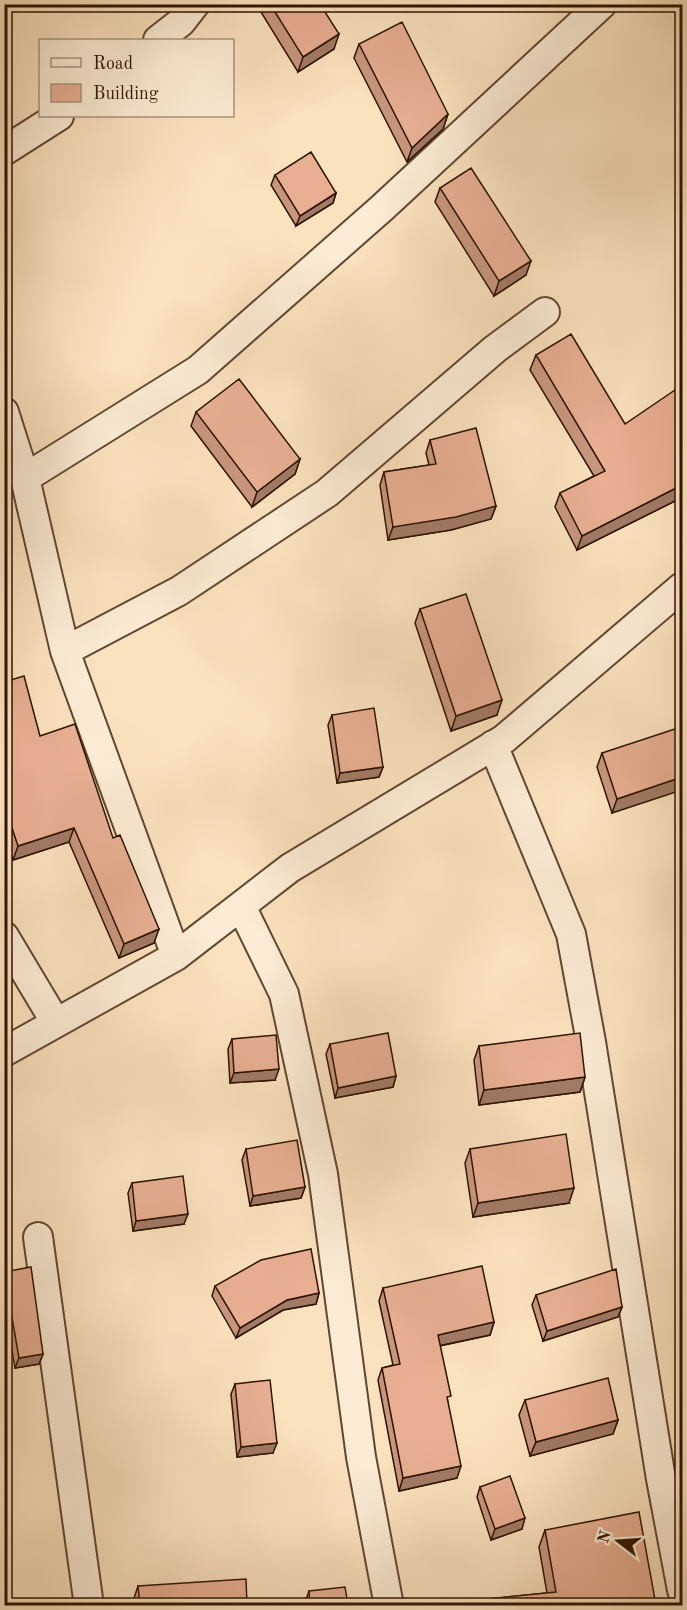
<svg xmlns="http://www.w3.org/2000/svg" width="687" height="1610" viewBox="0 0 687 1610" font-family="'Old Standard TT',serif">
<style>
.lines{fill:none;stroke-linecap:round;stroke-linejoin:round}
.street-casing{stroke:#604730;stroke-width:32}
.street{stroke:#fcecd5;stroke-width:28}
.wall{fill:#c8967e;stroke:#2d1300;stroke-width:1.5}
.shaded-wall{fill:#a27a66;stroke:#2d1300;stroke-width:1.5}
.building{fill:#e8af92;stroke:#2d1300;stroke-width:1.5}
</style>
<rect width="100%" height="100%" fill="#fbe2be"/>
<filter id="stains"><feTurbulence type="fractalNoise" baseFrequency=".00333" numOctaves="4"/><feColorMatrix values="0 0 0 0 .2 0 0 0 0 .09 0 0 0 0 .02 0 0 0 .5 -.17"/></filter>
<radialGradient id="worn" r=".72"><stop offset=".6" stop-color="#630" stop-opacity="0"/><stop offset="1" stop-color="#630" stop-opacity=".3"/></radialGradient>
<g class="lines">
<defs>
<path id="street" d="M158,40L181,22L195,4
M4,151L59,116
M4,412L25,478L65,651L176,956
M25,478L198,370L382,208L602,4
M65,651L179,591L327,493L495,349L545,312
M493,745L571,934L591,1042L661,1479L682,1590
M241,906L284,994L323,1174L361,1457L389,1606
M4,936L56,1023
M4,1052L176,956L290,868L504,739L682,587
M38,1237L89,1606"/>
</defs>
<use href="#street" class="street-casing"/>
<use href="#street" class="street"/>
</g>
<path class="wall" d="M256,4H320L334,49L298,72Z
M359,44L448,114L443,129L407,162L354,58Z
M275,175L336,193L333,203L296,226L271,185Z
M440,188L526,275L494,296L435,202Z
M536,355L625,424L682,401V500L681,498L577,550L555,507L560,493L594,476L530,370Z
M196,412L300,459L295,474L252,507L191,426Z
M430,440L496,506L491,519L451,530L388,540L380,485L384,472L429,465L426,453Z
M420,609L497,715L451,731L415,623Z
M4,682L40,736L113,838L154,943L119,958L69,842L13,860L4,833Z
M332,715L383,767L379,777L337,783L328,725Z
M682,752L612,813L597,767L602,753Z
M232,1039L275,1080L230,1083L228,1049Z
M330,1044L396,1076L393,1087L335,1098L326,1054Z
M479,1046L585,1077L580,1092L479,1105L474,1060Z
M682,1140V1154L681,1145Z
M246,1149L305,1187L301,1198L250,1206L242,1160Z
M470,1149L569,1203L473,1217L465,1163Z
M132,1183L184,1224L133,1231L128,1193Z
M4,1272L43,1354L39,1364L15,1368L4,1307Z
M215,1286L319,1293L316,1304L283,1310L236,1338L212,1296Z
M383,1288L494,1322L490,1335L440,1346L448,1404L457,1478L399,1491L378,1380L382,1368L393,1365L379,1301Z
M536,1295L622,1307L618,1317L543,1341L532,1305Z
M235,1384L273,1453L237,1457L231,1394Z
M525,1400L618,1420L613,1434L530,1456L519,1415Z
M480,1487L522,1529L491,1540L477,1497Z
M545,1530L656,1605H437V1604L547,1593L539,1547Z
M138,1586L247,1605H133V1601Z
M309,1591L348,1605H306L305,1602Z"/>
<path class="shaded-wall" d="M339,34L334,49L298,72L303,57Z
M448,114L443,129L407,162L412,148Z
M336,193L333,203L296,226L300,216Z
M531,261L526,275L494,296L499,281Z
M300,459L295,474L252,507L257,492Z
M682,485V494L681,498L577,550L582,536Z
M496,506L491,519L451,530L388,540L393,527Z
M502,700L497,715L451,731L456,716Z
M383,767L379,777L337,783L340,773Z
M682,777V790L612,813L617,799Z
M74,828L69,842L13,860L18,846Z
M159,929L154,943L119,958L124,944Z
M279,1069L275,1080L230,1083L234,1073Z
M396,1076L393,1087L335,1098L338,1088Z
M585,1077L580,1092L479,1105L484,1090Z
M305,1187L301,1198L250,1206L253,1196Z
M574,1188L569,1203L473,1217L478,1203Z
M188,1214L184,1224L133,1231L136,1221Z
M319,1293L316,1304L283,1310L236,1338L240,1328L287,1300Z
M622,1307L618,1317L543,1341L547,1331Z
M494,1322L490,1335L433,1347L438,1335Z
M43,1354L39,1364L15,1368L19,1358Z
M618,1420L613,1434L530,1456L536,1442Z
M277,1443L273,1453L237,1457L241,1447Z
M461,1466L457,1478L399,1491L403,1478Z
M525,1518L522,1529L491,1540L495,1529Z"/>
<path class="building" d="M270,4H320L339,34L303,57Z
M402,22L448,114L412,148L359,44Z
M311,152L336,193L300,216L275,175Z
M471,168L531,261L499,281L440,188Z
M571,334L625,424L675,390L682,401V485L582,536L560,493L605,471L536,355Z
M239,379L300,459L257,492L196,412Z
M476,428L496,506L456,517L393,527L384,472L436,464L430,440Z
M466,594L502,700L456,716L420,609Z
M24,676L40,736L75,724L113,838L120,835L159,929L124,944L74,828L18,846L4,804V682Z
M374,708L383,767L340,773L332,715Z
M675,729L682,752V777L617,799L602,753Z
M388,1033L396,1076L338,1088L330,1044Z
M580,1033L585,1077L484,1090L479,1046Z
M276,1035L279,1069L234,1073L232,1039Z
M566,1134L574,1188L478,1203L470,1149Z
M297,1140L305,1187L253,1196L246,1149Z
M183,1176L188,1214L136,1221L132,1183Z
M311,1249L319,1293L287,1300L240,1328L215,1286L261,1260Z
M482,1266L494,1322L438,1335L451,1396L447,1397L461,1466L403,1478L382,1368L400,1364L383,1288Z
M31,1267L43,1354L19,1358L4,1272Z
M616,1269L622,1307L547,1331L536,1295Z
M608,1378L618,1420L536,1442L525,1400Z
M270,1380L277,1443L241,1447L235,1384Z
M510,1476L525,1518L495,1529L480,1487Z
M639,1512L656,1605H437V1604L556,1592L545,1530Z
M246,1579L247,1605H140L138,1586Z
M345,1587L348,1605H310L309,1591Z"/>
<rect width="687" height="1610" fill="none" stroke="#fbe2be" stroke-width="24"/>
<rect x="6" y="6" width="675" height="1598" fill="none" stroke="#2d1300" stroke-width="3"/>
<rect x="12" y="12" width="663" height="1586" fill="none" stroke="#2d1300" stroke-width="1.5"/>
<rect x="39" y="39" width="195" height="78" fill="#fcecd5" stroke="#a99580" stroke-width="1.5"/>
<rect x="51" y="58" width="30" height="9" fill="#fcecd5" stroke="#a99580" stroke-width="1.5"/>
<text x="93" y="69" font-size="18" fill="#2d1300">Road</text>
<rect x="51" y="84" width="30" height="18" fill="#e8af92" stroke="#a99580" stroke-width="1.5"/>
<text x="93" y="99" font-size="18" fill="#2d1300">Building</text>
<g transform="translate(618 1541) rotate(287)" stroke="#fcecd5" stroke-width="4.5" paint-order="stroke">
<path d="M0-4.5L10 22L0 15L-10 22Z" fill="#2d1300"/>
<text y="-9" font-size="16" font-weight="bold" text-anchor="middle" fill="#2d1300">N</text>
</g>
<rect width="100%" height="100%" filter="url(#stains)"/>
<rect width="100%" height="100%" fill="url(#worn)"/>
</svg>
